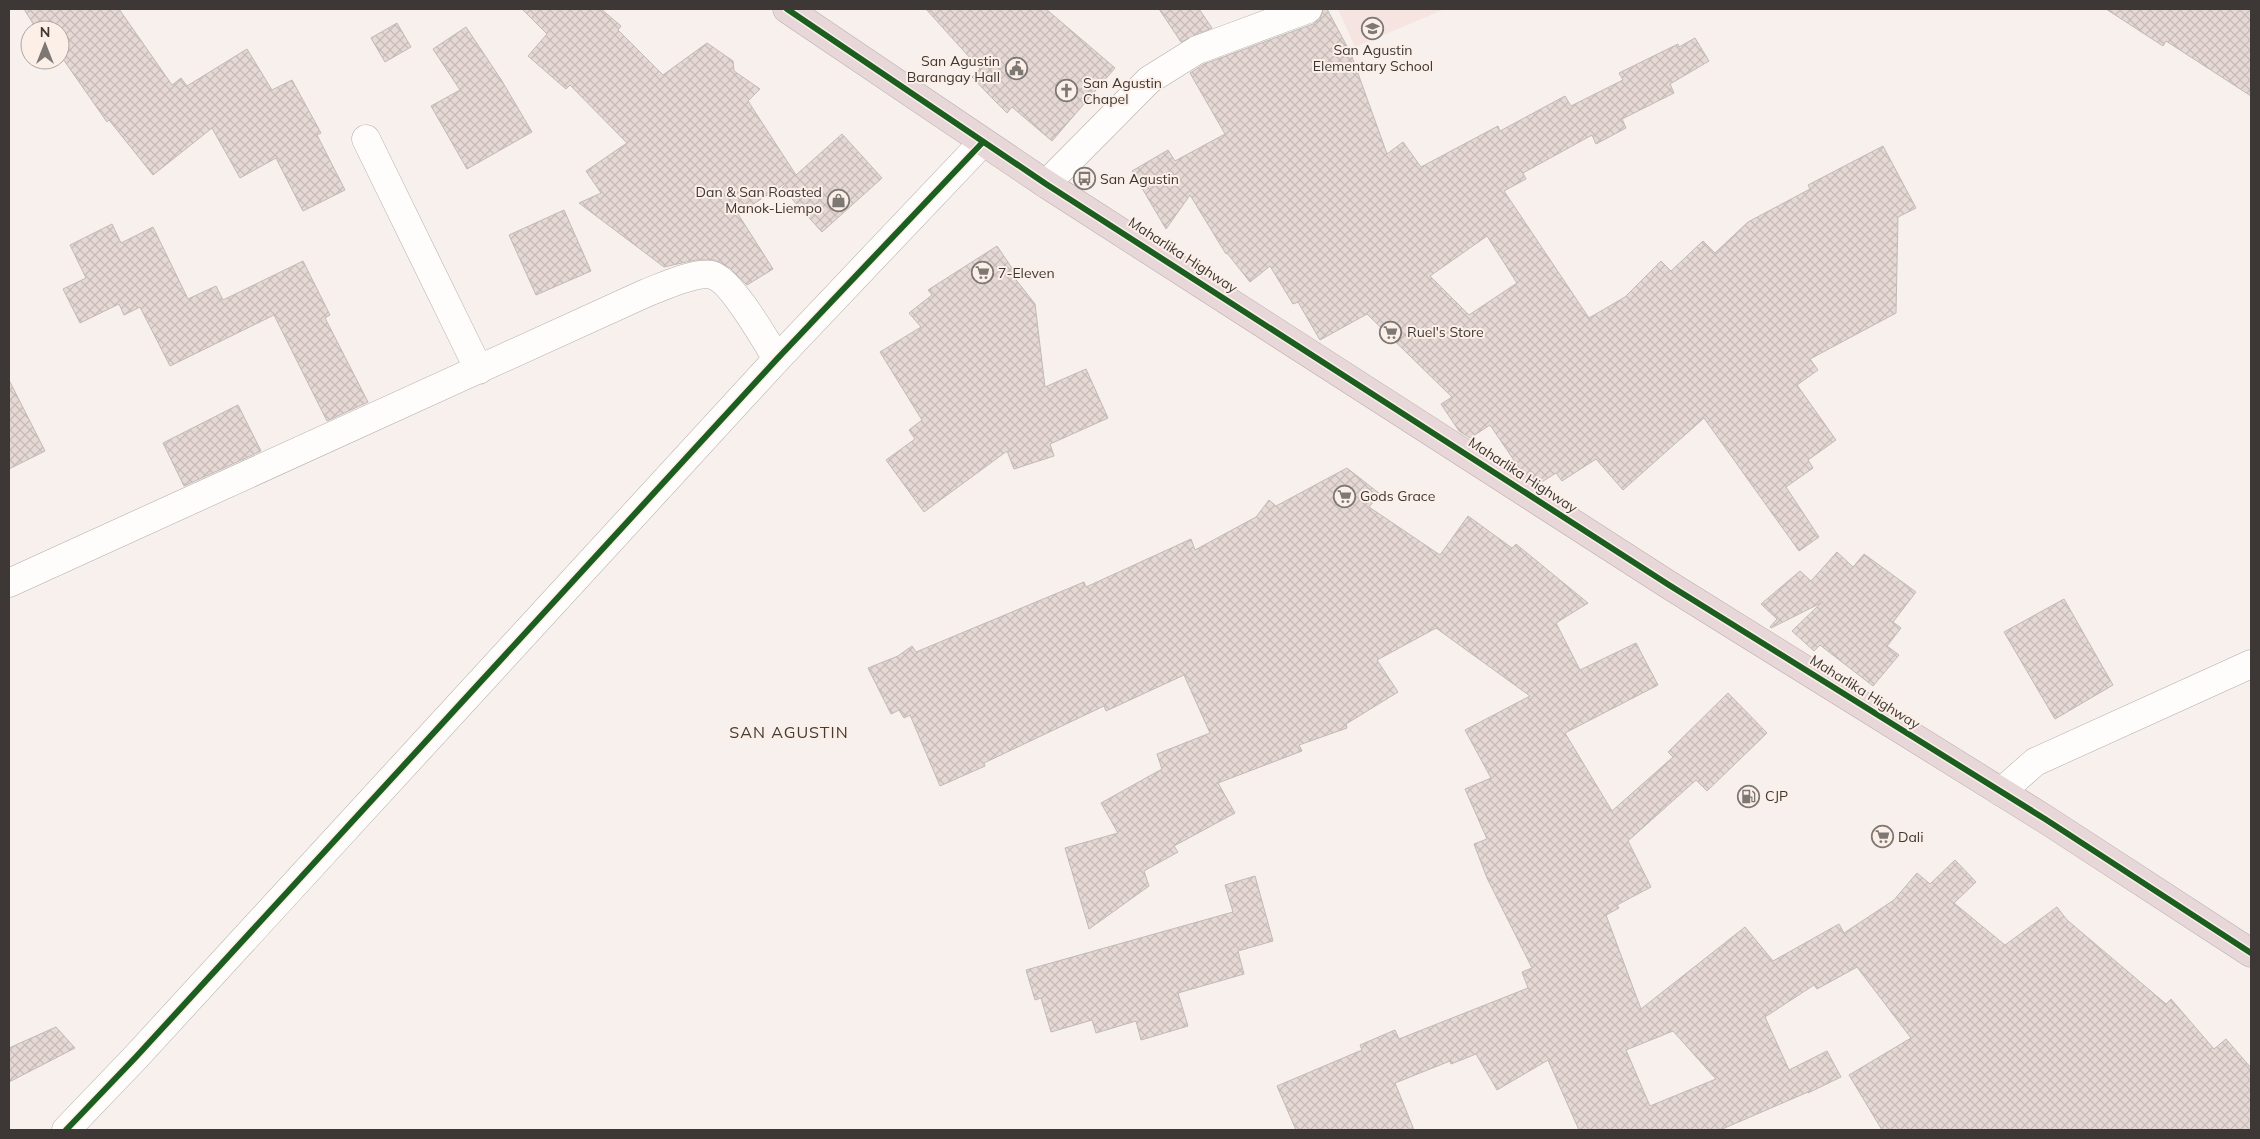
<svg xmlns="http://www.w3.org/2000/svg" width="2260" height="1139" viewBox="0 0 2260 1139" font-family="Mulish,sans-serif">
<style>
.education{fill:#f6e4e1}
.building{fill:url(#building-cross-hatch);stroke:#c0bbb8;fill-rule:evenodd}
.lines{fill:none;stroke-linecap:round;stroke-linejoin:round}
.street-casing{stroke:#b2adaa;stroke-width:29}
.secondary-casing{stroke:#b2adaa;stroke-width:29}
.highway-casing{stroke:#beabac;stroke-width:29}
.street{stroke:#fefdfc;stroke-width:28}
.secondary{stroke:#fefdfc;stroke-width:28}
.highway{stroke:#e7d7d9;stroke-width:28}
.cycleway-casing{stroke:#fcefe7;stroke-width:9}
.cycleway{stroke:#1b5e20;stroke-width:6}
.labels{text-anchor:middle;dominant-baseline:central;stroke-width:4;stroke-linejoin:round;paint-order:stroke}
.poi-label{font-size:14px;fill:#3d3835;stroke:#fcefe7;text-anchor:start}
.street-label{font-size:14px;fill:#3d3835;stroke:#fcefe7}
.quarter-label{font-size:16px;letter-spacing:1px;fill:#453b35;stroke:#fcefe7}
</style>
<defs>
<pattern id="building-cross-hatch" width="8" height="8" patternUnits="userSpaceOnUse" patternTransform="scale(1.25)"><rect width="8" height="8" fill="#e6d8d5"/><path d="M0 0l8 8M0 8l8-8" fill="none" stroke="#c6bab7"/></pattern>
</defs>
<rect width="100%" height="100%" fill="#f7f0ec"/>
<path class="education" d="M1338,9H1445L1355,47Z"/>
<path class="building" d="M24,9H119L172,85L181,78L187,86L247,49L272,90L292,80L321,133L317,135L345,190L303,211L276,158L240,178L212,128L153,175L109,120L107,122L63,59L57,63L55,60H60V30H37Z
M522,9H601L621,26L618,30L663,75L707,43L733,61L734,71L760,89L748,101L796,175L842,134L882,178L822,232L782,188L789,181L738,214L773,269L747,285L730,268L714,260H695L664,267L579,203L601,193L586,171L627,143L570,85L566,89L528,56L547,34Z
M926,9H1046L1115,68L1052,141L1012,107L1007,113L990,96L972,77L980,69Z
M1159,9H1199L1212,28L1181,42Z
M1323,9H1327L1351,54L1387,154L1403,142L1421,167L1498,126L1500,131L1565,96L1571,106L1623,80L1619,73L1678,44L1679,47L1695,38L1709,61L1670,84L1674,93L1622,119L1626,128L1596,144L1592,135L1523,173L1526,179L1504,191L1589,318L1625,297L1661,261L1671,271L1703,241L1715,253L1748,222L1810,189L1808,185L1883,146L1916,208L1898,217L1896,313L1810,359L1818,370L1797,385L1836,440L1808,460L1813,468L1786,487L1819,537L1799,551L1704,418L1623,490L1596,459L1562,481L1556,473L1540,483L1522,472L1490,425L1470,438L1459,431L1441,404L1452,397L1367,314L1320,340L1298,302L1293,304L1270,266L1250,282L1227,253L1226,254L1190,195L1166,229L1132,171L1168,150L1175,161L1225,134L1190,73L1204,64L1313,24L1320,19ZM1487,236L1517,283L1469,315L1430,276Z
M2106,9H2251V96L2166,41L2163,46Z
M397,23L411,47L385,62L371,38Z
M466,27L502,81L532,132L467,169L431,106L460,90L433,49Z
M564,210L591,271L536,295L509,235Z
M112,224L121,243L153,227L188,299L216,286L223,300L303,261L330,315L325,318L368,402L327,421L274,315L170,366L140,307L124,315L119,304L80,323L63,289L86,278L70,245Z
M997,246L1016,274L1013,276L1035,304L1045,387L1086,369L1108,418L1050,444L1054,456L1014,469L1007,451L924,512L886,460L915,439L909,430L922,420L880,352L921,327L909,313L932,295L928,290Z
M9,380L45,451L9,469Z
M238,405L261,451L184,486L163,443Z
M1347,468L1380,494L1369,507L1440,555L1468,516L1512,548L1516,544L1588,603L1556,623L1580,670L1636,643L1658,685L1565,733L1612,811L1673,757L1668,752L1728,693L1767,733L1707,791L1696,780L1628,841L1651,887L1617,905L1619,908L1606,915L1641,1009L1745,927L1773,961L1839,924L1844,933L1894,900L1917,873L1930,884L1955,860L1976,882L1954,903L2005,945L2057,907L2067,920L2166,1004L2171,999L2214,1049L2226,1039L2251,1068V1130H1882L1849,1075L1911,1038L1857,967L1817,989L1814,985L1765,1017L1789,1070L1827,1051L1841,1077L1808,1093V1092L1720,1130H1579L1548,1060L1497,1090L1476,1054L1451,1064L1450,1061L1395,1083L1414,1130H1296L1277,1086L1362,1050L1360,1045L1395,1030L1399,1039L1528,988L1522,972L1532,968L1487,878L1474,844L1487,839L1465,789L1491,778L1465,730L1530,696L1436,628L1377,660L1398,692L1346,724L1347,728L1299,745L1302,751L1218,783L1235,813L1174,846L1178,852L1144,871L1149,886L1089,929L1065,848L1118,833L1101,803L1162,769L1157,754L1210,733L1184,675L1106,711L1104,706L984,763L985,766L940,786L910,715L904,718L899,710L891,714L868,668L898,656L912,646L916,652L1084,582L1086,587L1191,539L1195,550L1256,517L1269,500L1276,506ZM1673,1031L1716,1079L1650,1106L1626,1050Z
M1837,552L1853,567L1864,554L1916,592L1893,622L1901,628L1887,646L1899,655L1873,686L1820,645L1814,651L1792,631L1821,603L1771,628L1770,627L1777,619L1761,604L1800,571L1811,581Z
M2064,599L2113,685L2055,719L2004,632Z
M1255,876L1273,941L1238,951L1244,974L1178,993L1188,1026L1141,1040L1136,1021L1096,1033L1092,1020L1051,1032L1041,998L1035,1000L1026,970L1233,912L1225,885Z
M56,1027L75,1048L9,1082V1048Z"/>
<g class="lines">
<defs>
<path id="street" d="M366,139L479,370
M1046,184L1149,80L1197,50L1308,9
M9,583L646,293C662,287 696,271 712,275C731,280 766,341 777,359
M2001,792L2035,762L2251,664"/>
<path id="secondary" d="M66,1130L135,1058L777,359L983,142"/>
<path id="highway" d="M787,9L1046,184L1669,585L2045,819L2251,953"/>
</defs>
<use href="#street" class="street-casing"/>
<use href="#secondary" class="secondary-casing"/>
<use href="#highway" class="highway-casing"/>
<use href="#street" class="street"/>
<use href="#secondary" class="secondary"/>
<use href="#highway" class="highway"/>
<defs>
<path id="cycleway" d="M787,9L1046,184L1669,585L2045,819L2251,953
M66,1130L135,1058L777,359L983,142"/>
</defs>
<use href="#cycleway" class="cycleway-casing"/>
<use href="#cycleway" class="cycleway"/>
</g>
<defs>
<symbol id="school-ring" viewBox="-11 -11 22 22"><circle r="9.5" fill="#fcefe7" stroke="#7e7875" stroke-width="1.5"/><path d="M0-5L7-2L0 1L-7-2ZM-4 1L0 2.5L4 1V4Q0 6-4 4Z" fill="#7e7875"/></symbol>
<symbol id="civic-ring" viewBox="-11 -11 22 22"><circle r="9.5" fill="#fcefe7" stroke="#7e7875" stroke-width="1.5"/><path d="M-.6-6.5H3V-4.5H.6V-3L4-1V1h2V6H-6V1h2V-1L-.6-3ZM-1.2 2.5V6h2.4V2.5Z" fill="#7e7875"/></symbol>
<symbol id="church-ring" viewBox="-11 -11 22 22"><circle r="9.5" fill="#fcefe7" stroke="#7e7875" stroke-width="1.5"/><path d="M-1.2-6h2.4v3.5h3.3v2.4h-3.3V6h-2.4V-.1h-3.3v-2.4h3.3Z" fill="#7e7875"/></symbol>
<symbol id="bus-ring" viewBox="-11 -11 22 22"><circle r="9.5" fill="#fcefe7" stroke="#7e7875" stroke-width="1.5"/><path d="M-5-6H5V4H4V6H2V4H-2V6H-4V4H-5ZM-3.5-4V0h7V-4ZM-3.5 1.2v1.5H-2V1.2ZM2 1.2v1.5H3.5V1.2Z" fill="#7e7875"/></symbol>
<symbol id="shop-ring" viewBox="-11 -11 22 22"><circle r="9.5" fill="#fcefe7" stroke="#7e7875" stroke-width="1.5"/><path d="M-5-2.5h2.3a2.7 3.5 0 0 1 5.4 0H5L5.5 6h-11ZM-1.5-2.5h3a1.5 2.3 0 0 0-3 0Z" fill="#7e7875"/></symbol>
<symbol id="supermarket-ring" viewBox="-11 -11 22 22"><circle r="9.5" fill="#fcefe7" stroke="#7e7875" stroke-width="1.5"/><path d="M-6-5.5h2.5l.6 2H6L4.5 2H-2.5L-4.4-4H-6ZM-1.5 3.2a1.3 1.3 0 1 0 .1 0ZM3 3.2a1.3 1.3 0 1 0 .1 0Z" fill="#7e7875"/></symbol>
<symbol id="fuel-ring" viewBox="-11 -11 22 22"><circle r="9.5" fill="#fcefe7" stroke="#7e7875" stroke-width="1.5"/><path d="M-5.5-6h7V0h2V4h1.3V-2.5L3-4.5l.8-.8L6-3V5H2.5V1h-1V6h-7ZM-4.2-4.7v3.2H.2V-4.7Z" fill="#7e7875"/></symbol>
</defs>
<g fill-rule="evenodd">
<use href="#school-ring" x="1360" y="16" width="25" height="25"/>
<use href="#civic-ring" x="1004" y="56" width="25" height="25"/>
<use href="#church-ring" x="1054" y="78" width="25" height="25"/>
<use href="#bus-ring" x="1072" y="166" width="25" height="25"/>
<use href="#shop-ring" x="826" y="188" width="25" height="25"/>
<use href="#supermarket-ring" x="970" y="260" width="25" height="25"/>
<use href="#supermarket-ring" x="1378" y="320" width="25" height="25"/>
<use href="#supermarket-ring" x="1332" y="484" width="25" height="25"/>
<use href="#fuel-ring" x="1736" y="784" width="25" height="25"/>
<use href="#supermarket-ring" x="1870" y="824" width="25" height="25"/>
</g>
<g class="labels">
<g class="poi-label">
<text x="1373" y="50" text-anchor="middle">San Agustin<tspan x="1373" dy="16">Elementary School</tspan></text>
<text x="1000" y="61" text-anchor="end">San Agustin<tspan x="1000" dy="16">Barangay Hall</tspan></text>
<text x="1083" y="83">San Agustin<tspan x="1083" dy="16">Chapel</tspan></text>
<text x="1100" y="179">San Agustin</text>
<text x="822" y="192" text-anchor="end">Dan &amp; San Roasted<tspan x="822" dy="16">Manok-Liempo</tspan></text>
<text x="998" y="273">7-Eleven</text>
<text x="1407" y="332">Ruel's Store</text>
<text x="1360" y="496">Gods Grace</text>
<text x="1765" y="796">CJP</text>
<text x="1898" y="837">Dali</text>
</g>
<g class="street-label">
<text transform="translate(1183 255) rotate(33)">Maharlika Highway</text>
<text transform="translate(1523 475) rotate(33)">Maharlika Highway</text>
<text transform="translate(1865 692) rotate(32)">Maharlika Highway</text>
</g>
<g class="quarter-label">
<text x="789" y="732">SAN AGUSTIN</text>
</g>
</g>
<rect width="2260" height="1139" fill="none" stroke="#3d3835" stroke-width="20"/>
<g transform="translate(45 45)"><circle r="24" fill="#fcefe7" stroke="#b0a6a0"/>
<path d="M0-4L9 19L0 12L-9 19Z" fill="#7e7875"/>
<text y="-8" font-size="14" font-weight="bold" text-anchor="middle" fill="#3d3835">N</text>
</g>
</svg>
